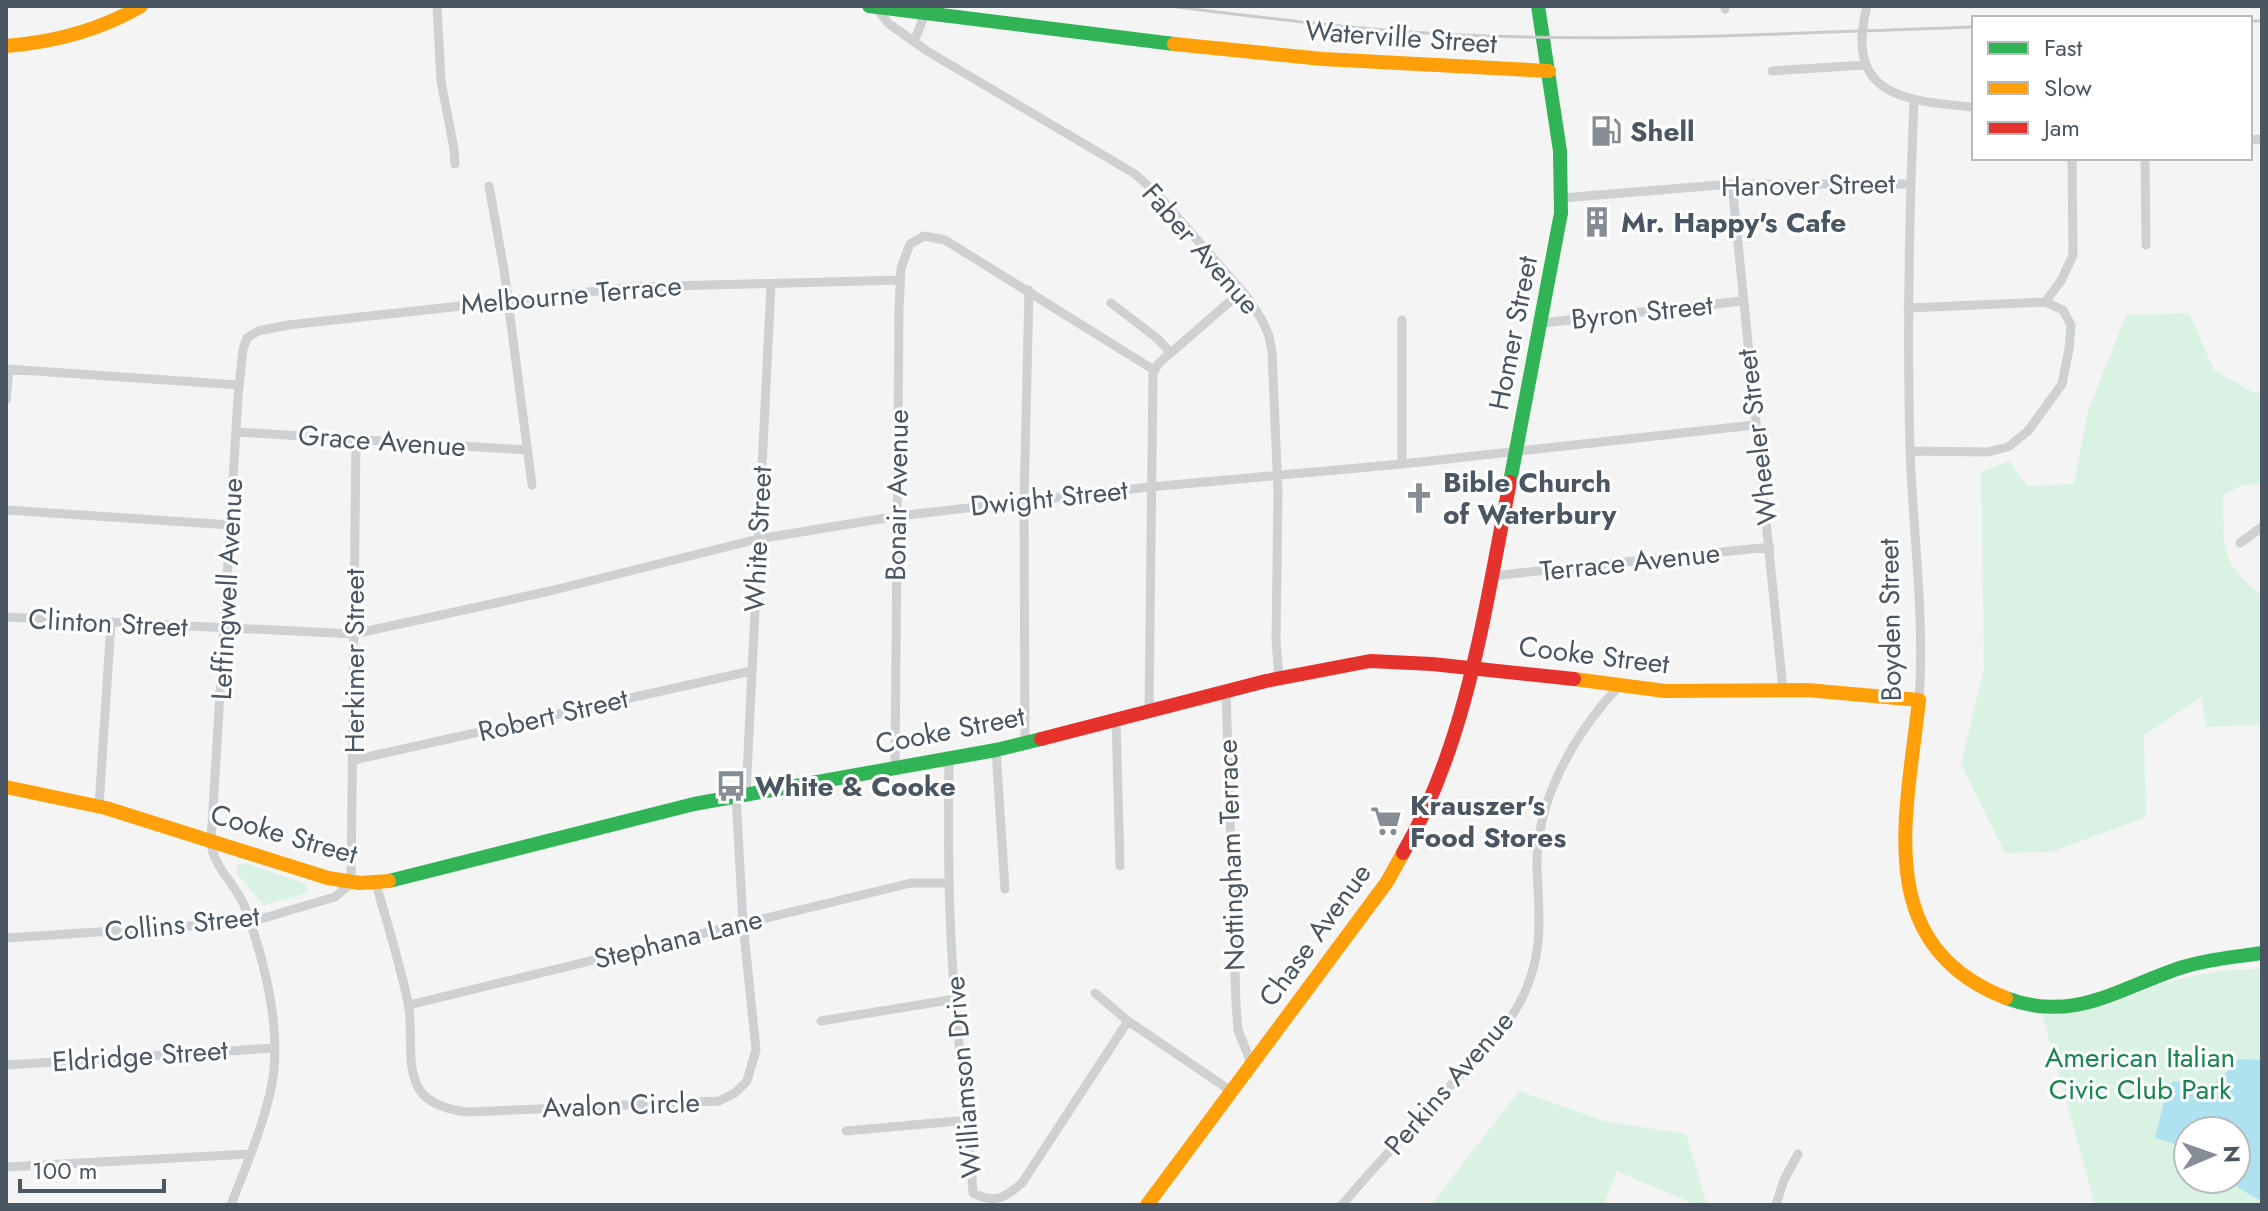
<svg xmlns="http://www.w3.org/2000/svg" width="2268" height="1211" viewBox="0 0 2268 1211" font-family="Jost,sans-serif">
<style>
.green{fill:#d9f2e3;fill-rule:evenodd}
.water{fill:#aee2f0}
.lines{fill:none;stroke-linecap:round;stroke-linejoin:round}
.street{stroke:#ced0d2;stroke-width:9}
.fast{stroke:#30b455;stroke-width:14}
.slow{stroke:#ff9f0a;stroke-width:14}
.jam{stroke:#e5322d;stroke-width:14}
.rail{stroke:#c9cacc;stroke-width:3}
.labels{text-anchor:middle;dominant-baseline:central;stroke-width:6;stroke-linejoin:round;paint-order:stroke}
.street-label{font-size:28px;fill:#4a5661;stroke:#fff}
.poi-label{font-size:28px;font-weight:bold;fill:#4a5661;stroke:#fff;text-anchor:start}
.park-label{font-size:28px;fill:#17864f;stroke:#fff}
</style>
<rect width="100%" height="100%" fill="#f4f4f4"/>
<path class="green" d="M2189,313L2214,370L2255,393H2262V484L2242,485L2223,495C2225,550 2218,559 2262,596V725L2206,727L2201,697L2144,735L2146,817L2051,852L2005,853L1961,764L1984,668L1981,472L2009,461L2027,486L2074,484L2088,411L2126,315Z
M245,863L304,883L308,888L307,893L264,905L237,874V865Z
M2262,969V1205H2095L2042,1014L2106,1006L2164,983L2192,976L2227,970ZM2188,1131H2236V1179H2188Z
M1519,1091L1604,1121L1686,1134L1707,1205H1697L1617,1171L1604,1205H1431Z"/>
<path class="water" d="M2239,1059L2262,1060V1201L2238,1188L2230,1179H2236V1131H2188V1148L2155,1138L2168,1085L2175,1081L2212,1086Z"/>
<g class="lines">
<path class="street" d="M437,6L441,81L454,149L455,164
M1725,6V9
M1867,6C1844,96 1904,101 1974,107
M876,7L888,23L927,51L1135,174L1158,195L1247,297L1262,320L1269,336L1272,352L1278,492L1276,641L1279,678
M914,42L925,14
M1772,71L1865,65
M1914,101C1909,217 1907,333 1910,450C1913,533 1925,617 1919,700
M2250,140L2262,139
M2145,158L2146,245
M1732,184L1783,690
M489,186L504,270L532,485
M1562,198L1732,184H1911
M1111,303L1158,339L1171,353
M1908,308L2045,302
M1542,323L1742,301
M6,369L239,385
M6,400L9,370
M236,432L527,450
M1910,451L1988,452L2008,447L2028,431L2062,384L2069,349L2071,325L2063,310L2045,302L2061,281L2073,255L2072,158
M1402,464V320
M6,510L231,525
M2240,543L2262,527
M1491,576L1770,547
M6,617L354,634L550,591L758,539L898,516L1150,487L1402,464L1754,425
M1226,691L1236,1003L1238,1030L1252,1065
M1149,711L1153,374L1158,364L1242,291
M1116,719L1120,866
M1025,743L1024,501L1029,290
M996,750L1005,889
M949,758C948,838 948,918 955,998C960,1063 969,1128 973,1193C994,1204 1005,1198 1022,1183L1128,1021
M354,760L751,671
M895,768L899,310L901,268L910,244L924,236L945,240L1154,370
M746,794L771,284
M99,806L111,623
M376,884C387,923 400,963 408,1003C414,1030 405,1065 419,1089C429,1105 450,1110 468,1112L719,1101L735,1093L747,1081L756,1050L743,923L736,796
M6,938L250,922L335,897L351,883L356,440
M1095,993L1128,1021L1231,1091
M409,1005L911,883H948
M821,1021L955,999
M6,1065L274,1048
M846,1131L969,1120
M6,1167L250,1154
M231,1205C246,1165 264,1125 272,1084C282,1027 265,963 246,910C238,885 212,868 211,841L238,397L243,349L247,338L258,331L288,325L634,287L900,280
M1342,1205C1377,1163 1415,1124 1452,1084C1478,1056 1508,1029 1524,994C1544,951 1539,915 1537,869C1535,801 1574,734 1619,686
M1776,1205L1784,1180L1798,1154"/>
<path class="fast" d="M869,6L1174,44
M1510,482L1561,213L1560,151L1538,6
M389,881L694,804L996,750L1041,739
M2006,998C2074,1024 2121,987 2183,967C2208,959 2236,957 2262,953"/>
<path class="slow" d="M1174,44L1323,59L1549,71
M6,46C55,42 99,31 141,6
M1574,679L1665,691L1807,690L1919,700C1907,814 1870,945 2006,998
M6,787L106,808L328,878L360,883L389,881
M1147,1205L1387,882L1403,853"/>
<path class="jam" d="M1041,739L1266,681L1370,661L1432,664L1574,679
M1403,853C1468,741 1485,607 1510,482"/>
<path class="rail" d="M1169,6C1275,19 1382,33 1489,36C1650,42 1813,32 1974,27
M2250,21H2262"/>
</g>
<defs>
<symbol id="fuel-bare" viewBox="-9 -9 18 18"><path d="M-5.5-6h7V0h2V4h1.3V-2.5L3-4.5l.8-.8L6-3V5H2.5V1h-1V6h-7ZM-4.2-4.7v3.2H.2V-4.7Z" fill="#868d94" stroke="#fff" stroke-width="2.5" paint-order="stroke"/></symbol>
<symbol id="building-bare" viewBox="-9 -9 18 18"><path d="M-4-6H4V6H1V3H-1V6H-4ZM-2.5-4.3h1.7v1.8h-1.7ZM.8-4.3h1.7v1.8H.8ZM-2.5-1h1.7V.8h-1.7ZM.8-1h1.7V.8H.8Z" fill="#868d94" stroke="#fff" stroke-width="2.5" paint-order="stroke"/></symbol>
<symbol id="church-bare" viewBox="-9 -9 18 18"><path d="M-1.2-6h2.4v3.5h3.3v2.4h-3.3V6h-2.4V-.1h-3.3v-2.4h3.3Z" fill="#868d94" stroke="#fff" stroke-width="2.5" paint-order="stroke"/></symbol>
<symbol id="bus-bare" viewBox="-9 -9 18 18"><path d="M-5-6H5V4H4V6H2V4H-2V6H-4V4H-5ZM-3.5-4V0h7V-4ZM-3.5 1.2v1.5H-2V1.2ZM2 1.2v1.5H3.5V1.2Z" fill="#868d94" stroke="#fff" stroke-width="2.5" paint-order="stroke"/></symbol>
<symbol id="supermarket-bare" viewBox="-9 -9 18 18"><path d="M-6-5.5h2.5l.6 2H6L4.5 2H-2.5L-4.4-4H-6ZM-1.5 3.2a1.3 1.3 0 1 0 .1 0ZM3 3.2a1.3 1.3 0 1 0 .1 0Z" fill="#868d94" stroke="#fff" stroke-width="2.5" paint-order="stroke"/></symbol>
</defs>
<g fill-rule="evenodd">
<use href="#fuel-bare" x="1584" y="109" width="44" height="44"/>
<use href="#building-bare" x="1575" y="200" width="44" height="44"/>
<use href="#church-bare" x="1397" y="476" width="44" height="44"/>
<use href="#bus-bare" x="709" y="764" width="44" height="44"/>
<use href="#supermarket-bare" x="1364" y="799" width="44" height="44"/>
</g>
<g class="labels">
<g class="street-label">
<text transform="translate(1401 37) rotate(4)">Waterville Street</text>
<text transform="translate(1808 185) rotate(-1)">Hanover Street</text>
<text transform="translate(1201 249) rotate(49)">Faber Avenue</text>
<text transform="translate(571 295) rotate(-5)">Melbourne Terrace</text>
<text transform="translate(1642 312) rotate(-6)">Byron Street</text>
<text transform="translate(1513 333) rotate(-79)">Homer Street</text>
<text transform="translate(1757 437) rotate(-97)">Wheeler Street</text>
<text transform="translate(382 441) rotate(4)">Grace Avenue</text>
<text transform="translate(897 495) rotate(-89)">Bonair Avenue</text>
<text transform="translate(1049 498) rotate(-6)">Dwight Street</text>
<text transform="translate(758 539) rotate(-87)">White Street</text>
<text transform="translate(1630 562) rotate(-6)">Terrace Avenue</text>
<text transform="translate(227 589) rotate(-87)">Leffingwell Avenue</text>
<text transform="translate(1890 620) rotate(-91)">Boyden Street</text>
<text transform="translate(108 623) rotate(3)">Clinton Street</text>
<text transform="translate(1594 655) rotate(7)">Cooke Street</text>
<text transform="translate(354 661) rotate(-90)">Herkimer Street</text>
<text transform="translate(553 715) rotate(-13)">Robert Street</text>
<text transform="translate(950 730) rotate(-11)">Cooke Street</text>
<text transform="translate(284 834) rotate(16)">Cooke Street</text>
<text transform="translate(1231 855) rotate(-92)">Nottingham Terrace</text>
<text transform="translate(182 924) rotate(-6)">Collins Street</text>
<text transform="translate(1315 935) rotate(-54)">Chase Avenue</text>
<text transform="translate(678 939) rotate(-14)">Stephana Lane</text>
<text transform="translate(140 1056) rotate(-4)">Eldridge Street</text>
<text transform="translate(963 1077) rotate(-95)">Williamson Drive</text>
<text transform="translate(1449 1083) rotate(-49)">Perkins Avenue</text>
<text transform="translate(621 1105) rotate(-2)">Avalon Circle</text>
</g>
<g class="poi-label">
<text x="1630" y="131">Shell</text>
<text x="1621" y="222">Mr. Happy's Cafe</text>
<text x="1443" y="482">Bible Church<tspan x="1443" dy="32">of Waterbury</tspan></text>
<text x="755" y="786">White &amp; Cooke</text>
<text x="1410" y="805">Krauszer's<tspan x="1410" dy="32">Food Stores</tspan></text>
</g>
<g class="park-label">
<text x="2140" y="1057">American Italian<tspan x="2140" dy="32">Civic Club Park</tspan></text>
</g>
</g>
<rect width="2268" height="1211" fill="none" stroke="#4a5661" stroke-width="16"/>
<rect x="1972" y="16" width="280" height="144" fill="#ffffff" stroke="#b7bbc0" stroke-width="2"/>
<rect x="1988" y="42" width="40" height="12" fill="#30b455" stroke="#b7bbc0" stroke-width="2"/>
<text x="2044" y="56" font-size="24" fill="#4a5661">Fast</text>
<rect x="1988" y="82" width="40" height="12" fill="#ff9f0a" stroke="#b7bbc0" stroke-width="2"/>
<text x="2044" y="96" font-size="24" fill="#4a5661">Slow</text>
<rect x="1988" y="122" width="40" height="12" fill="#e5322d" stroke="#b7bbc0" stroke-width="2"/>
<text x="2044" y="136" font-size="24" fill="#4a5661">Jam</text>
<g transform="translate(2212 1155) rotate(88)"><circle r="38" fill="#ffffff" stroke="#b7bbc0" stroke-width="2"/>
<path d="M0-6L14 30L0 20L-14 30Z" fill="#868d94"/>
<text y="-12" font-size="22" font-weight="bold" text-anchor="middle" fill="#4a5661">N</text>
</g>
<path d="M20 1179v12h144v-12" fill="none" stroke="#4a5661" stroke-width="4"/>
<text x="32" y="1179" font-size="24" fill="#4a5661" stroke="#ffffff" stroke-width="6" paint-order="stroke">100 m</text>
</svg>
